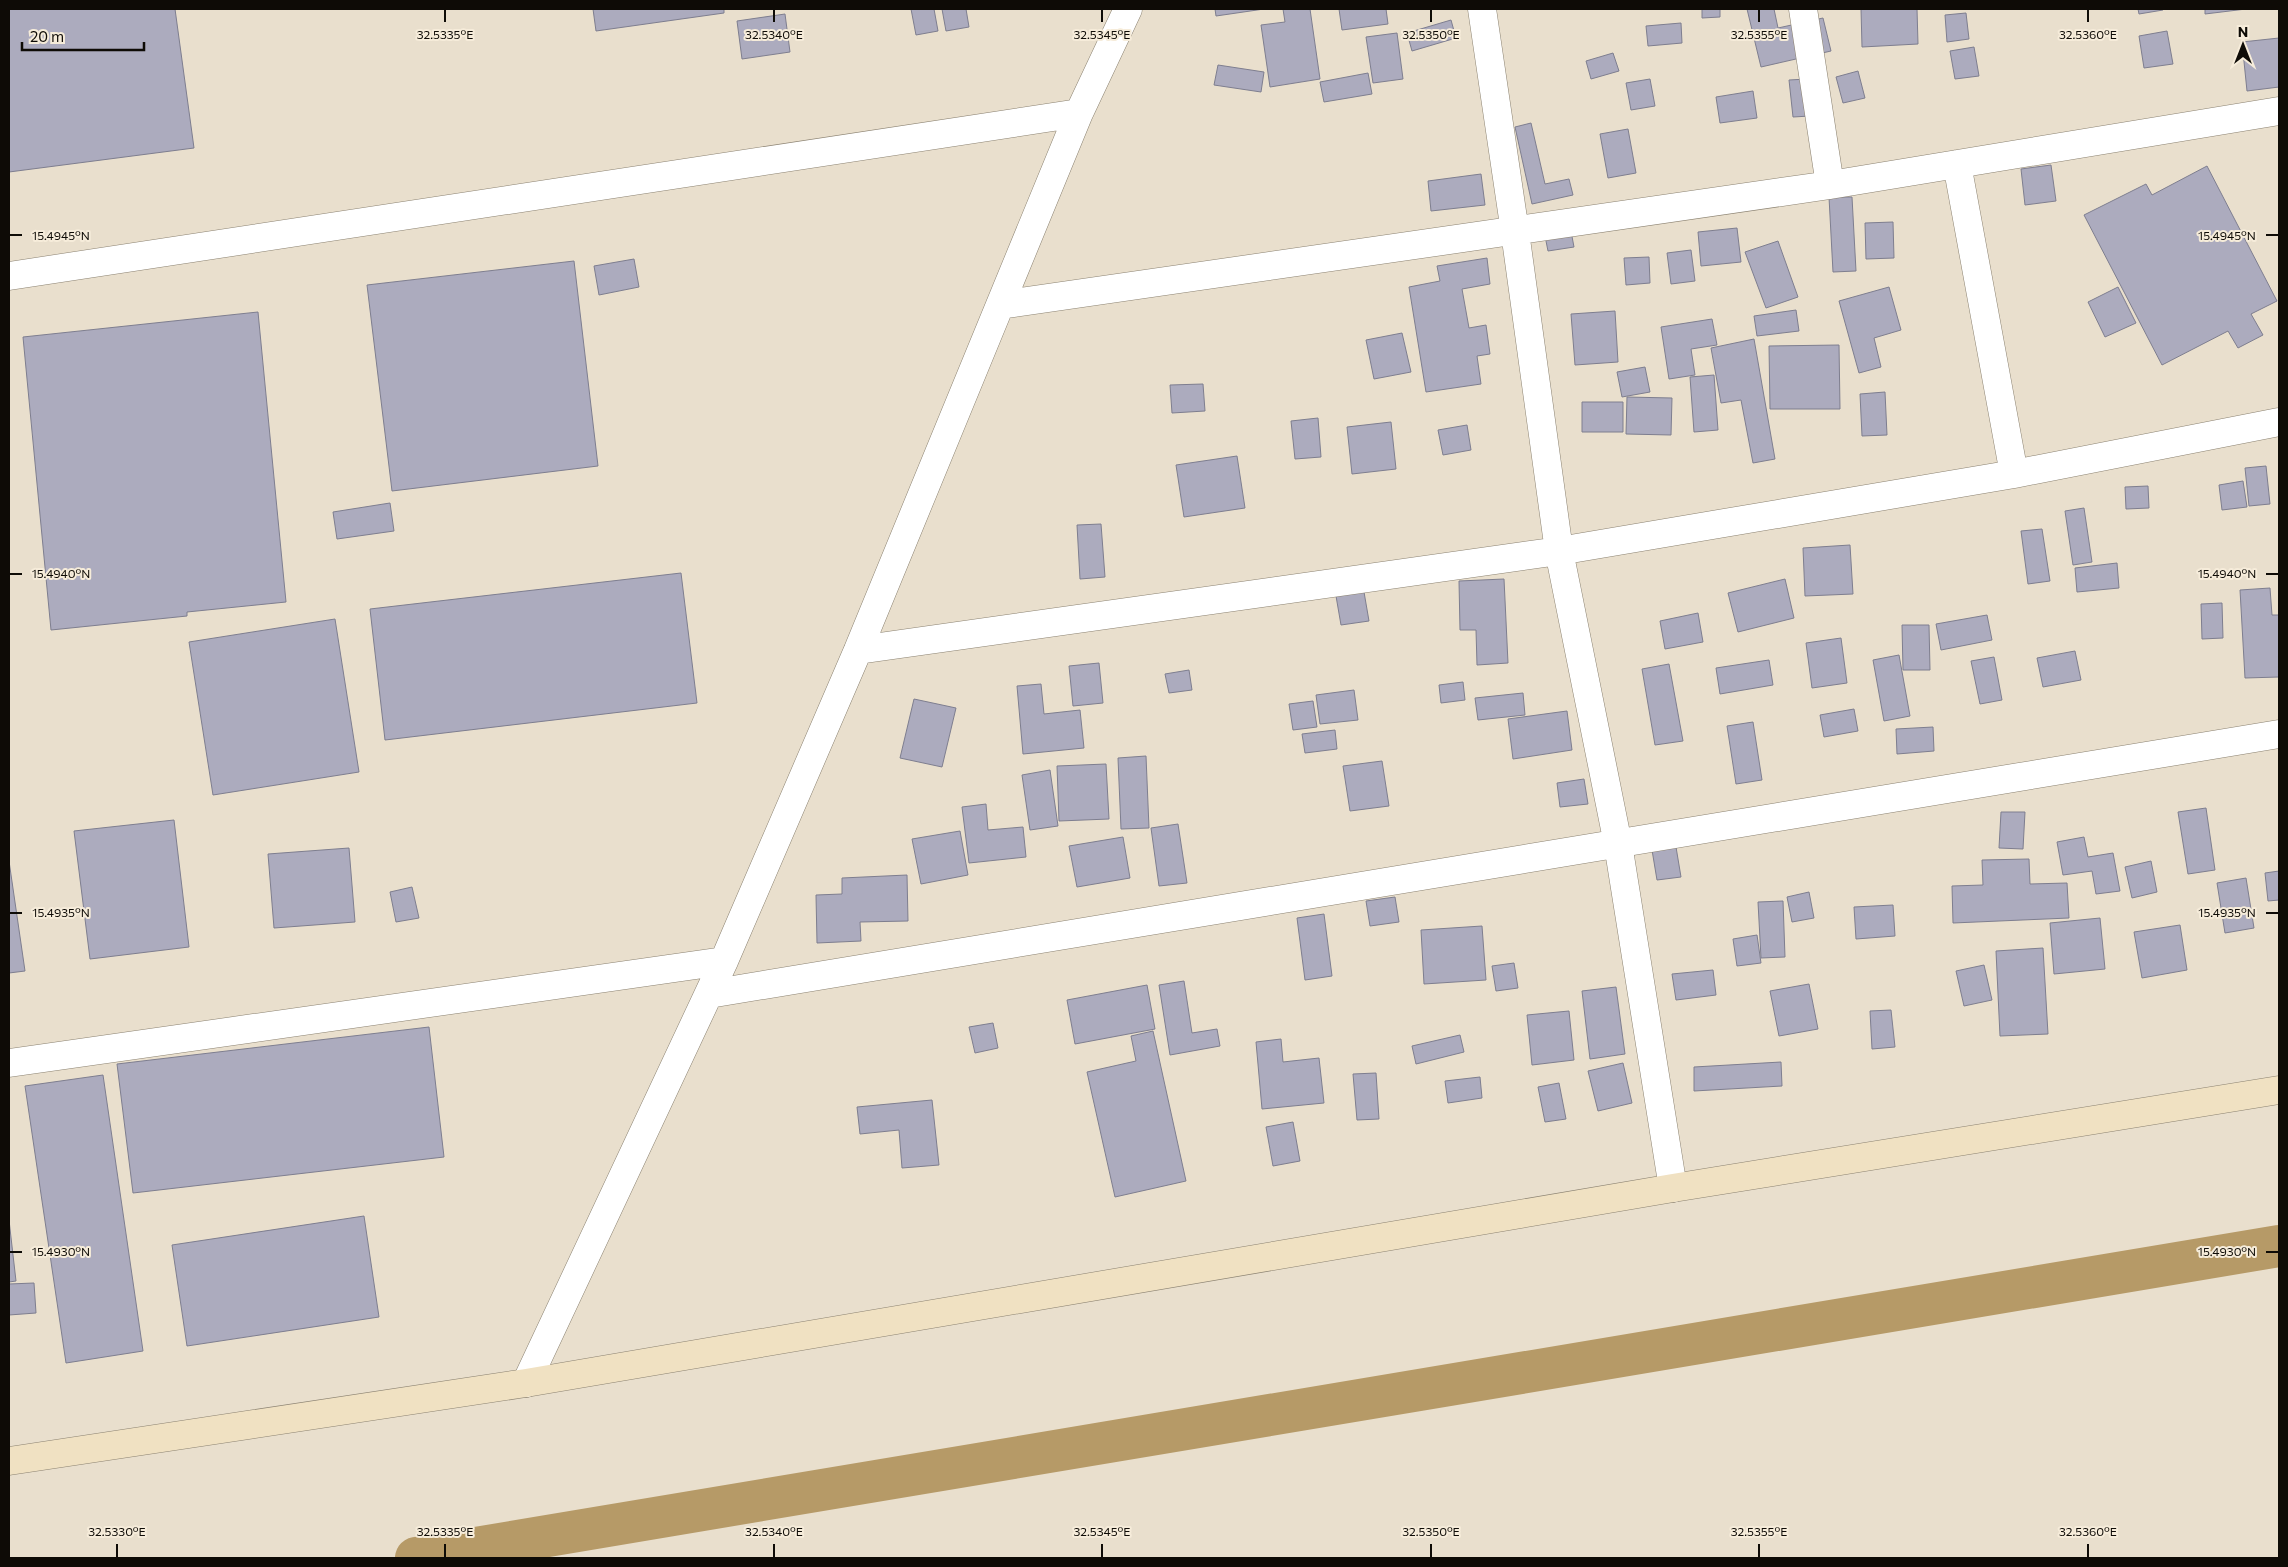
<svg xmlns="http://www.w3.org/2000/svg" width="2288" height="1567" viewBox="0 0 2288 1567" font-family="Commissioner,sans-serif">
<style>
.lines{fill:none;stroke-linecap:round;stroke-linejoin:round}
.canal{stroke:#b69a67;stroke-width:42}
.building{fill:#acabbe;stroke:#7e7e8f}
.street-casing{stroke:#8b8271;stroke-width:29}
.secondary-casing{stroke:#8b8271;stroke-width:29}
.street{stroke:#fff;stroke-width:28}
.secondary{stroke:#f0e1c2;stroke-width:28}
.ticks{fill:none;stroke:#0e0b06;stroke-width:2}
.ticks-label{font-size:12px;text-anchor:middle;fill:#0e0b06;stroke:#f6ecda;stroke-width:4;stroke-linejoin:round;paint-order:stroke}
</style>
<rect width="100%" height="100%" fill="#e9dfcd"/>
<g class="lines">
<path class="canal" d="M416,1558L2279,1246"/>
</g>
<path class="building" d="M9,9H175L194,148L9,172Z
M593,9H724V13L596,31Z
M911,9H934L938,31L916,35Z
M942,9H966L969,27L946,31Z
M1215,9H1264L1216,16Z
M1283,9H1310L1320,79L1270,87L1261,25L1285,22Z
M1339,9H1386L1388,24L1342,30Z
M1702,9H1720V17L1702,18Z
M1747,9H1774L1778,28L1823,18L1831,51L1761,67Z
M1861,9H1917L1918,44L1862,47Z
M2138,9H2162L2163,10L2139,14Z
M2205,9H2246L2205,14Z
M1966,13L1969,39L1947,42L1945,15Z
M785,14L790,52L742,59L737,21Z
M1451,20L1456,38L1412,51L1407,33Z
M1681,23L1682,43L1648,46L1646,26Z
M2167,31L2173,64L2144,68L2139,36Z
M1397,33L1403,79L1373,83L1366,37Z
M2279,38V87L2247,91L2242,42Z
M1974,47L1979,76L1955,79L1950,51Z
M1613,53L1619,71L1591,79L1586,61Z
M1218,65L1264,72L1261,92L1214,85Z
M1858,71L1865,98L1843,103L1836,77Z
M1368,73L1372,94L1324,102L1320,82Z
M1650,79L1655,106L1631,110L1626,83Z
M1807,79L1810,116L1793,117L1789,80Z
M1753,91L1757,118L1720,123L1716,97Z
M1531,123L1545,184L1569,179L1573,195L1532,204L1515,127Z
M1628,129L1636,173L1608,178L1600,134Z
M2051,165L2056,201L2025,205L2021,169Z
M2207,166L2277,301L2251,314L2263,335L2238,348L2228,331L2162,365L2084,215L2146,184L2152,195Z
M1481,174L1485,205L1431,211L1428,181Z
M1829,197H1852L1856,271L1833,272Z
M1893,222L1894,258L1866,259L1865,223Z
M1570,226L1574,247L1548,251L1544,231Z
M1737,228L1741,262L1701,266L1698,232Z
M1778,241L1798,297L1766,308L1745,252Z
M1691,250L1695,281L1671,284L1667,253Z
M1649,257L1650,283L1626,285L1624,258Z
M1487,258L1490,284L1462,289L1469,328L1486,325L1490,354L1477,356L1481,384L1426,392L1409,287L1440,281L1437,266Z
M634,259L639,287L599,295L594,266Z
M574,261L598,466L392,491L367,285Z
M1889,287L1901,330L1874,338L1881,367L1859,373L1839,301Z
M2118,287L2136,323L2105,337L2088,302Z
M1796,310L1799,331L1757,336L1754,316Z
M1615,311L1618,362L1575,365L1571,314Z
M258,312L286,602L187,612V616L51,630L23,337Z
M1712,319L1717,345L1691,349L1695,375L1669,379L1661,327Z
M1402,333L1411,372L1374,379L1366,340Z
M1754,339L1775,459L1753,463L1741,400L1721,403L1711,348Z
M1839,345L1840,409H1770L1769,346Z
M1645,367L1650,392L1622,397L1617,372Z
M1714,375L1718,430L1694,432L1690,377Z
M1203,384L1205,411L1172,413L1170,385Z
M1885,392L1887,435L1862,436L1860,394Z
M1627,397L1672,398L1671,435L1626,434Z
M1582,402H1623V432H1582Z
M1318,418L1321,457L1295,459L1291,421Z
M1391,422L1396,469L1352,474L1347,427Z
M1467,425L1471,450L1443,455L1438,430Z
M1237,456L1245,508L1184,517L1176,465Z
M2266,466L2270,504L2249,506L2245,468Z
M2243,481L2247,507L2222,510L2219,485Z
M2148,486L2149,508L2126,509L2125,487Z
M390,503L394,531L337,539L333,512Z
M2084,508L2092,562L2073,565L2065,511Z
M1101,524L1105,577L1080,579L1077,525Z
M2042,529L2050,581L2028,584L2021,531Z
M1850,545L1853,594L1805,596L1803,548Z
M2117,563L2119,588L2077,592L2075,568Z
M681,573L697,703L385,740L370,609Z
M1504,579L1508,663L1477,665L1476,630H1460L1459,581Z
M1785,579L1794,618L1738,632L1728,593Z
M2270,588L2272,615H2279V677L2245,678L2240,590Z
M1364,592L1369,621L1341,625L1336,596Z
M2222,603L2223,638L2202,639L2201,604Z
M1698,613L1703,642L1665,649L1660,621Z
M1987,615L1992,640L1941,650L1936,624Z
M335,619L359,772L213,795L189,642Z
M1902,625H1929L1930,670H1903Z
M1841,638L1847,683L1812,688L1806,643Z
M2075,651L2081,680L2043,687L2037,658Z
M1899,655L1910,716L1884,721L1873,660Z
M1994,657L2002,700L1980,704L1971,661Z
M1769,660L1773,685L1720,694L1716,668Z
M1099,663L1103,703L1073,706L1069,666Z
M1669,664L1683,741L1655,745L1642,669Z
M1189,670L1192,690L1169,693L1165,674Z
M1463,682L1465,700L1441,703L1439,685Z
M1041,684L1044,714L1080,710L1084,748L1023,754L1017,686Z
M1354,690L1358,720L1320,724L1316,695Z
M1523,693L1525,715L1478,720L1475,698Z
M914,699L956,708L942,767L900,758Z
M1313,701L1317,727L1293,730L1289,704Z
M1854,709L1858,731L1824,737L1820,715Z
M1567,711L1572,750L1513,759L1508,719Z
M1753,722L1762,780L1736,784L1727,726Z
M1933,727L1934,751L1897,754L1896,729Z
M1335,730L1337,749L1305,753L1302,734Z
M1146,756L1149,828L1121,829L1118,758Z
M1382,761L1389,806L1350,811L1343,766Z
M1106,764L1109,819L1059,821L1057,766Z
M1050,770L1058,826L1030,830L1022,775Z
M1584,779L1588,804L1560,807L1557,783Z
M986,804L988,830L1023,827L1026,857L969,863L962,807Z
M2206,808L2215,870L2188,874L2178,812Z
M2001,812H2025L2023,849L1999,848Z
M174,820L189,947L90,959L74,831Z
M1178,824L1187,883L1159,886L1151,828Z
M960,831L968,875L921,884L912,839Z
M1123,837L1130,878L1077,887L1069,846Z
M2084,837L2088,857L2113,853L2120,891L2096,894L2092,871L2063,875L2057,842Z
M1676,847L1681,877L1657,880L1652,850Z
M349,848L355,922L274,928L268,854Z
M2029,859L2030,884L2067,883L2069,918L1953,923L1952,886L1983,885L1982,860Z
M9,861L25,971L9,973Z
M2151,861L2157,892L2132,898L2125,867Z
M2279,871V900L2268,901L2265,873Z
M907,875L908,921L860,922L861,941L817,943L816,895L842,894V878Z
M2246,878L2254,928L2225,933L2217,883Z
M412,887L419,918L396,922L390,892Z
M1809,892L1814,918L1792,922L1787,897Z
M1395,897L1399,922L1370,926L1366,901Z
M1783,901L1785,957L1761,958L1758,902Z
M1893,905L1895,936L1856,939L1854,907Z
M1324,914L1332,976L1305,980L1297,918Z
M2100,918L2105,969L2054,974L2050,923Z
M2180,925L2187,970L2142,978L2134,932Z
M1482,926L1486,980L1424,984L1421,930Z
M1757,935L1761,963L1737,966L1733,939Z
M2043,948L2048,1034L2000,1036L1996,951Z
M1514,963L1518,988L1496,991L1492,966Z
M1984,965L1992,1000L1964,1006L1956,971Z
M1713,970L1716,995L1676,1000L1672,974Z
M1184,981L1192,1033L1217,1029L1220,1046L1170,1055L1159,985Z
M1809,984L1818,1029L1779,1036L1770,991Z
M1147,985L1155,1029L1075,1044L1067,1000Z
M1616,987L1625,1054L1590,1059L1582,991Z
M1891,1010L1895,1047L1872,1049L1870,1011Z
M1569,1011L1574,1060L1532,1065L1527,1015Z
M993,1023L998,1048L975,1053L969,1027Z
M429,1027L444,1157L133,1193L117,1064Z
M1153,1031L1186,1181L1115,1197L1087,1072L1136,1061L1131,1036Z
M1460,1035L1464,1052L1416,1064L1412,1046Z
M1281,1039L1283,1062L1319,1058L1324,1103L1262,1109L1256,1042Z
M1781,1062L1782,1086L1694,1091V1067Z
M1623,1063L1632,1103L1598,1111L1588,1071Z
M1376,1073L1379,1119L1357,1120L1353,1074Z
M103,1075L143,1351L66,1363L25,1086Z
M1480,1077L1482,1098L1448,1103L1445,1081Z
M1559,1083L1566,1119L1545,1122L1538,1087Z
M932,1100L939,1165L902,1168L899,1130L860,1134L857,1107Z
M1293,1122L1300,1161L1273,1166L1266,1127Z
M364,1216L379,1317L187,1346L172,1245Z
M9,1220L16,1281L9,1282Z
M34,1283L36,1313L9,1315V1284Z"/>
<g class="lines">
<defs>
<path id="street" d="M1482,9L1515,232L1559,551L1618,844L1673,1188
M1803,9L1830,185
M1957,164L2014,474
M9,276L1079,113
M1000,305L1830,185L2279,111
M858,650L1559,551L2014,474L2279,422
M709,994L2279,734
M9,1063L724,961
M526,1383L724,961L858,650L1079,113L1128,9"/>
<path id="secondary" d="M9,1461L526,1383L1673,1188L2279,1090"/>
</defs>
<use href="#street" class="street-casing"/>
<use href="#secondary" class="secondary-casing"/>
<use href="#street" class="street"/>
<use href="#secondary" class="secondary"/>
</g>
<path class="ticks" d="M445,10V22M774,10V22M1102,10V22M1431,10V22M1759,10V22M2088,10V22M10,235H22M2266,235H2278M10,574H22M2266,574H2278M10,913H22M2266,913H2278M10,1252H22M2266,1252H2278M117,1544V1557M445,1544V1557M774,1544V1557M1102,1544V1557M1431,1544V1557M1759,1544V1557M2088,1544V1557"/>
<g class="ticks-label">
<text x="445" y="39">32.5335°E</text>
<text x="774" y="39">32.5340°E</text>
<text x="1102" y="39">32.5345°E</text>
<text x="1431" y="39">32.5350°E</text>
<text x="1759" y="39">32.5355°E</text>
<text x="2088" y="39">32.5360°E</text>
<text x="61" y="240">15.4945°N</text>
<text x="2227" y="240">15.4945°N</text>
<text x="61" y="578">15.4940°N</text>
<text x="2227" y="578">15.4940°N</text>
<text x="61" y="917">15.4935°N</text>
<text x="2227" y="917">15.4935°N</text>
<text x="61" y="1256">15.4930°N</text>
<text x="2227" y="1256">15.4930°N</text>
<text x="117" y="1536">32.5330°E</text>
<text x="445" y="1536">32.5335°E</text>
<text x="774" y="1536">32.5340°E</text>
<text x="1102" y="1536">32.5345°E</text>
<text x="1431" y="1536">32.5350°E</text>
<text x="1759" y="1536">32.5355°E</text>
<text x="2088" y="1536">32.5360°E</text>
</g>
<rect width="2288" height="1567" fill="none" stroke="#0e0b06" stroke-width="20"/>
<g transform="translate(2243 45)" stroke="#f6ecda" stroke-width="4" paint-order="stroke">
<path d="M0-4L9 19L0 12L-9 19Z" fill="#0e0b06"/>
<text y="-8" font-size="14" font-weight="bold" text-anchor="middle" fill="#0e0b06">N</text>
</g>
<path d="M22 42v8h122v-8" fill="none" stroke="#0e0b06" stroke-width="2.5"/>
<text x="30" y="42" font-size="15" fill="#0e0b06" stroke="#f6ecda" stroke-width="4" paint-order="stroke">20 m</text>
</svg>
